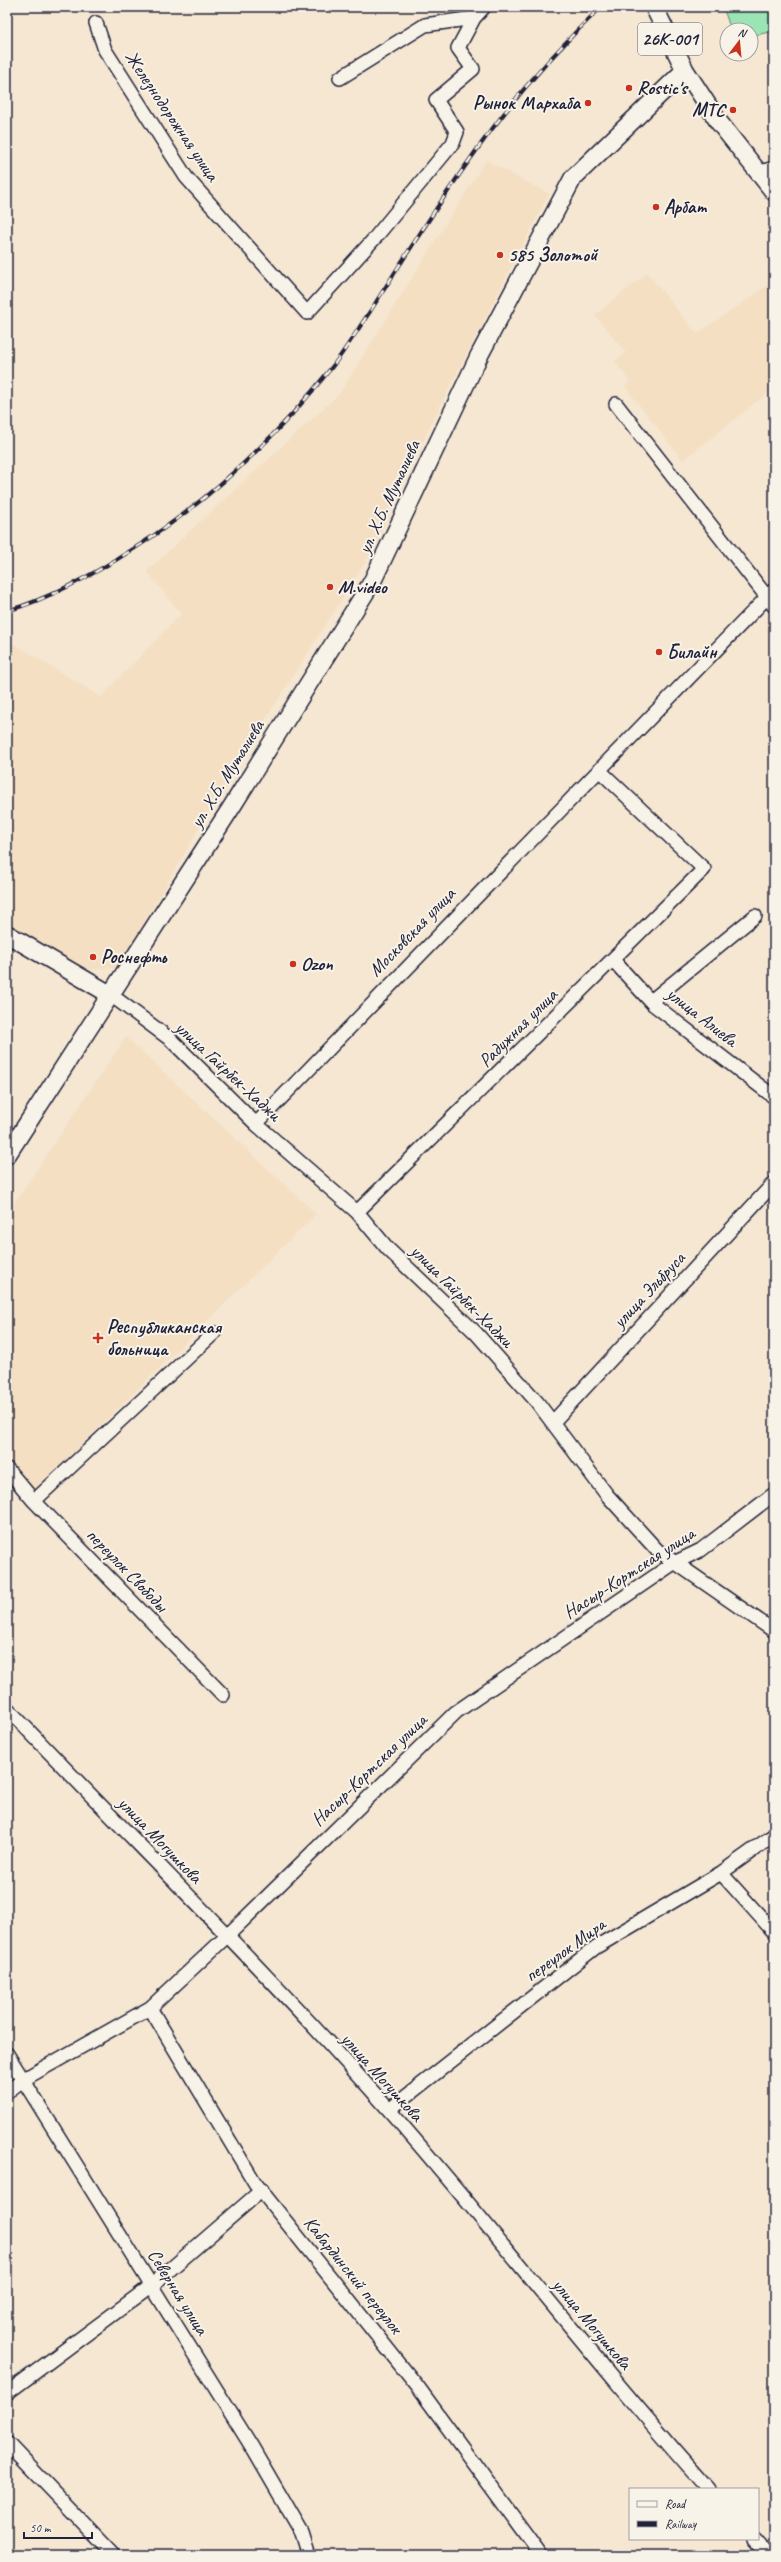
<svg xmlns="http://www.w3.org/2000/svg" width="781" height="2562" viewBox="0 0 781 2562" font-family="Caveat,sans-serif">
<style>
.built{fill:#f4dfc3}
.green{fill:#9be4b3;stroke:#5e8377}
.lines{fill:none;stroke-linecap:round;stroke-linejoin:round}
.minor-casing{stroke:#22223b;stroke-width:16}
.major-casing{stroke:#22223b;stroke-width:20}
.minor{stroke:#f7f3e8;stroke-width:13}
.major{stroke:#f7f3e8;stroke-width:17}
.rail-casing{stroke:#22223b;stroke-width:4}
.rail{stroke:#f7f3e8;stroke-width:2.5;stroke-dasharray:8;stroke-linecap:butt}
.poi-dot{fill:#c8321e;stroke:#f7f3e8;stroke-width:1.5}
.labels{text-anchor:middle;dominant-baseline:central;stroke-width:4;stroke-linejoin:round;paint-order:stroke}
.shield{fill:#f7f3e8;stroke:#62616f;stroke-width:1}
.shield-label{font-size:18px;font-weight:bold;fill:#22223b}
.poi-label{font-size:19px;font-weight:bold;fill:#22223b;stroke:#f7f3e8;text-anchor:start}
.street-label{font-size:19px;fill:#22223b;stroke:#f7f3e8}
</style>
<rect width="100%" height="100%" fill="#f5e7d2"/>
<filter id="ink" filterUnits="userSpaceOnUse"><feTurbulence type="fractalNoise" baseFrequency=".025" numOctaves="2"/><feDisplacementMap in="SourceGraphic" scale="8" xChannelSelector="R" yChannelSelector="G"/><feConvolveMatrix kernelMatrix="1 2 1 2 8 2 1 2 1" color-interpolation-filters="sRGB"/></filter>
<g filter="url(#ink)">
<path class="built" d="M486,160L549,194L433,420L371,553L227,780L118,968L82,970L7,925V643L11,642L101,697L181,614L147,571L340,393Z
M647,273L697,334L774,281V388L683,460L625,387L630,382L615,361L626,353L595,315Z
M126,1037L316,1214L33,1492L7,1462V1214Z"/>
<path class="green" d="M723,7H774V31L751,36V30H731Z"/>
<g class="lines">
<defs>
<path id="minor" d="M96,23L105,50L186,177L307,313L374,239L453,143L457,132L436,100L473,69L458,48L474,18
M340,78L425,25L474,18L484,7
M757,173L774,168
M616,404L774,606
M613,960L653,1004L774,1097
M111,995L170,1039L256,1124L357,1212L388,1249L476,1333L537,1402L607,1495L657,1550L774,1631
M651,1001L755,916
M256,1124L774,590
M357,1212L704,869L599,770
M553,1422L774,1183
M7,1469L34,1501L223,1695
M34,1501L214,1333
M7,1708C134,1842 267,1971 389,2110C498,2234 598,2366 709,2489
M721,1873L774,1932
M150,2008L255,2183L418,2387L541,2555
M7,2054L252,2447L302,2533L309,2555
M7,2092L24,2079L150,2008L227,1936L456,1712L674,1563L701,1550L774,1494
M389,2110L596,1947L721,1873L774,1835
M7,2393L151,2286L262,2190
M7,2443L114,2555
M754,2539L768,2555"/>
<path id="major" d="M654,7L685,70L718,121L774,192
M7,934L111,995
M7,1155L231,808L372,582L479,356L573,178L685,70"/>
</defs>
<use href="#minor" class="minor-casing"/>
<use href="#major" class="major-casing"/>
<use href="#minor" class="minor"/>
<use href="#major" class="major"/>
<defs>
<path id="rail" d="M7,611C51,598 96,573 135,548C211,499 276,438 332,367C346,349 358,329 371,310C402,261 433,212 466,165C506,107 551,55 601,7"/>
</defs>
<use href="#rail" class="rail-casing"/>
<use href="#rail" class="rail"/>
</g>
</g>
<g class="poi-dot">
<circle cx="629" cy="88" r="4"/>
<circle cx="588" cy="103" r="4"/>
<circle cx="733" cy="110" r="4"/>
<circle cx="656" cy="207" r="4"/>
<circle cx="500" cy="255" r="4"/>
<circle cx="330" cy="587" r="4"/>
<circle cx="659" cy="652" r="4"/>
<circle cx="93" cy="957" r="4"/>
<circle cx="293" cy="964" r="4"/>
<path d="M96 1332h4v4h4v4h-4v4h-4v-4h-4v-4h4z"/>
</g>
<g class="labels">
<rect class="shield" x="638" y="23" width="64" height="32" rx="3"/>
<g class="shield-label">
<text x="670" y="39">26К-001</text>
</g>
<g class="poi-label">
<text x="637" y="88">Rostic's</text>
<text x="580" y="103" text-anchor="end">Рынок Мархаба</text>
<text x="725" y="110" text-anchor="end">МТС</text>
<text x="664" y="207">Арбат</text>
<text x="508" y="255">585 Золотой</text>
<text x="338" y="587">M.video</text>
<text x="667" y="652">Билайн</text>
<text x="101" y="957">Роснефть</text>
<text x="301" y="964">Ozon</text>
<text x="107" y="1327">Республиканская<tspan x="107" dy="22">больница</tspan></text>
</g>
<g class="street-label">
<text transform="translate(172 116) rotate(56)">Железнодорожная улица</text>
<text transform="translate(389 497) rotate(-65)">ул. Х.Б. Муталиева</text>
<text transform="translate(227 774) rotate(-58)">ул. Х.Б. Муталиева</text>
<text transform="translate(412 932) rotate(-46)">Московская улица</text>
<text transform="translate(702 1017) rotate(38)">улица Алиева</text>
<text transform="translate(518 1028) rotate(-45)">Радужная улица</text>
<text transform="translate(228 1071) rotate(43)">улица Гайрбек-Хаджи</text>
<text transform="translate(649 1290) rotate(-47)">улица Эльбруса</text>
<text transform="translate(462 1296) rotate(45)">улица Гайрбек-Хаджи</text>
<text transform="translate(127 1570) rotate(46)">переулок Свободы</text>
<text transform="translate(629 1573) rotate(-33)">Насыр-Кортская улица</text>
<text transform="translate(369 1770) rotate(-44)">Насыр-Кортская улица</text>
<text transform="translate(160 1840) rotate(46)">улица Могушкова</text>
<text transform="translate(565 1950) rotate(-36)">переулок Мира</text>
<text transform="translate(382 2077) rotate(48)">улица Могушкова</text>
<text transform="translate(353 2275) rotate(51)">Кабардинский переулок</text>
<text transform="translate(178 2292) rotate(58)">Северная улица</text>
<text transform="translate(592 2324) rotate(50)">улица Могушкова</text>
</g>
</g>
<rect width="781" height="2562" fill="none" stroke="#f7f3e8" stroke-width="24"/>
<rect x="12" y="12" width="757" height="2538" fill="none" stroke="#22223b" stroke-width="1.5" filter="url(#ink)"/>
<rect x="629" y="2488" width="130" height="52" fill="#f7f3e8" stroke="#a29fa3"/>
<rect x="637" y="2501" width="20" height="6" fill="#f7f3e8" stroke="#a29fa3"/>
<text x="665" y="2508" font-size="12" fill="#22223b">Road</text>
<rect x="637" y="2521" width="20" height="6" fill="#22223b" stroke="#a29fa3"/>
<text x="665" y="2528" font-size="12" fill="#22223b">Railway</text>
<g transform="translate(739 42) rotate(16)"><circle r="19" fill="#f7f3e8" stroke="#a29fa3"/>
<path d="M0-3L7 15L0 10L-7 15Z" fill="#c8321e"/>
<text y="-6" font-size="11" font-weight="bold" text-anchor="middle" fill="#22223b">N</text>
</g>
<path d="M24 2532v6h68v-6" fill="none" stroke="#22223b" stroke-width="2"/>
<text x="30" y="2532" font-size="12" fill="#22223b" stroke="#f7f3e8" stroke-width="3" paint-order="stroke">50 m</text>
</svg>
